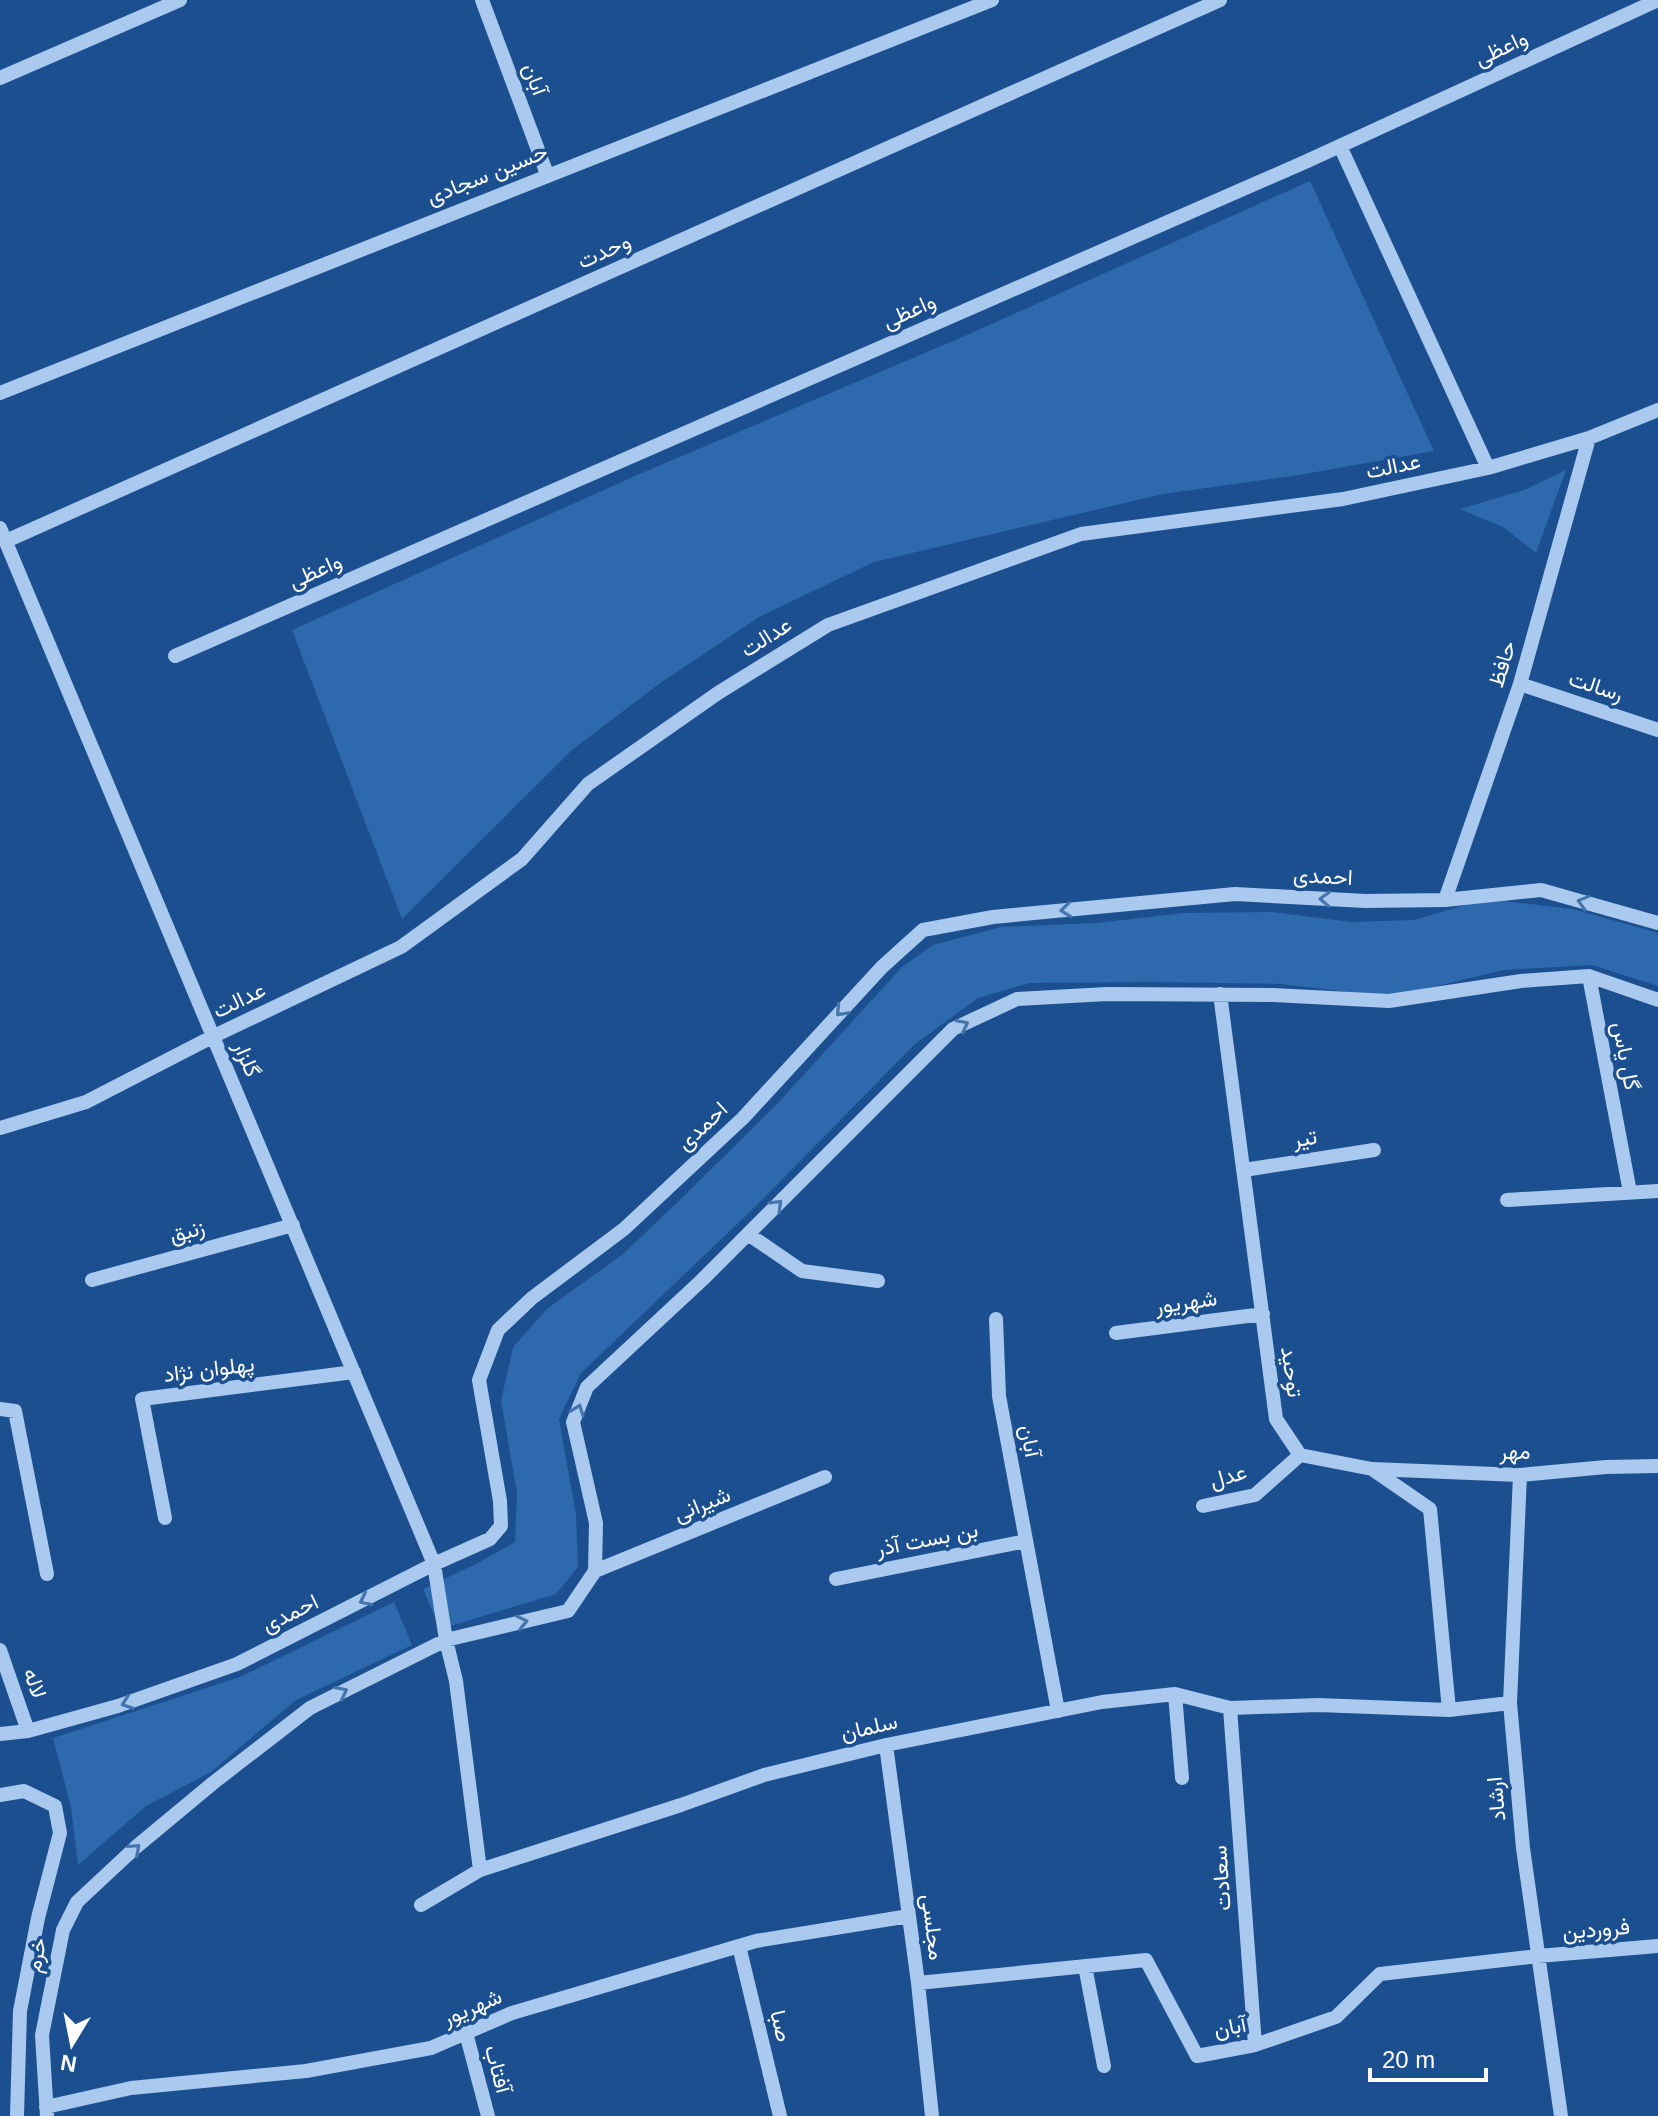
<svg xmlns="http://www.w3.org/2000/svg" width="1658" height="2116" viewBox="0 0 1658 2116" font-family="Arial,Vazirmatn,sans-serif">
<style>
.green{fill:#2e69ad}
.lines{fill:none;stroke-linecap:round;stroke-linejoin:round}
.minor{stroke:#a9c9ee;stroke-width:14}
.oneway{stroke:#4674ac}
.labels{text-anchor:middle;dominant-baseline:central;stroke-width:7;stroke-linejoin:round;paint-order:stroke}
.street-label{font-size:22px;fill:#fff;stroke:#1b4f8f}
</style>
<rect width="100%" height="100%" fill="#1b4f8f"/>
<path class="green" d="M1310,181L1434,451L1299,475L1163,494L874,562L759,617L659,684L572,750L402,919L292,630L637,475L960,338Z
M1566,470L1536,553L1503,527L1460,509L1524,490Z
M1486,899L1573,909L1658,933V986L1592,965L1504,970L1391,997L1281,984L1152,982L1029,983L978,998L915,1044L756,1206L581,1373L559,1419L576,1515L578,1567L556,1594L440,1629L423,1589L476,1564L515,1542L517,1493L501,1401L513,1347L548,1308L623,1254L685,1195L779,1102L902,967L933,945L1001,927L1096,923L1184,913L1272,912L1351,922L1414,920Z
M394,1602L412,1645L296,1700L211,1772L146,1806L78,1865L71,1807L53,1738L240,1677Z"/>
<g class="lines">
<path class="minor" d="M482,0L547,174
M0,78L180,0
M1340,146L1488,468
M0,393L992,0
M0,528L434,1564L446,1640L456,1681L480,1870
M6,541L1220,0
M175,656L1305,162L1658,0
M1520,684L1658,730
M1445,900L1520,684L1589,438
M1589,976L1630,1192
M1220,994L1276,1419L1300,1455L1372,1469L1430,1509L1449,1710
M0,1128L86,1102L214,1036L401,947L522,859L588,784L718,693L828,625L1081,534L1343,499L1488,468L1589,438L1658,410
M1244,1170L1374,1150
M1507,1200L1658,1191
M748,1234L802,1271L878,1281
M92,1280L293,1225
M996,1319L999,1396L1058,1711
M1116,1333L1263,1314
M0,1409L15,1411L47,1574
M1372,1469L1520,1475L1606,1467L1658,1466
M1520,1475L1510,1703L1523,1848L1561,2116
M1203,1506L1255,1495L1300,1455
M165,1518L142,1399L354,1372
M595,1571L825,1477
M836,1579L1026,1541
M0,1650L28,1731
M1175,1694L1182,1778
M1230,1708L1255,2045
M0,1734L28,1731L118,1706L237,1664L434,1564L490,1539L501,1526L500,1501L479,1380L498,1330L532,1298L624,1229L743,1118L882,967L923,930L993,917L1235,894L1365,901L1445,900L1541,890L1658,923
M886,1745L918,1983L932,2116
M0,1795L24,1791L55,1806L60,1833L38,1918L20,2011L17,2116
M421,1905L480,1870L681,1805L764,1775L886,1745L1102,1702L1175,1694L1230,1708L1318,1705L1449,1710L1510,1703
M739,1946L780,2116
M1085,1966L1104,2066
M918,1983L1146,1960L1197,2056L1255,2045L1336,2017L1380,1974L1538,1956L1658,1946
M466,2033L488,2116
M46,2107L131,2088L306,2071L431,2048L512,2013L756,1941L909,1916
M47,2116L42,2035L63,1930L77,1902L136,1847L213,1783L310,1708L446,1640L568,1611L595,1571L596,1523L573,1422L587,1387L702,1280L953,1029L1017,999L1107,994L1273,995L1389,1001L1521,981L1589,976L1658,1000"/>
</g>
<defs><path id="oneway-chevron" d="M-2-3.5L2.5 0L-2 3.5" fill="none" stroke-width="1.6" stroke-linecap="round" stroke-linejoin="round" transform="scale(2)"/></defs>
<g class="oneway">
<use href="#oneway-chevron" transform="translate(1325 899) rotate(-177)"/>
<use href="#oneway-chevron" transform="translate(1583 902) rotate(-164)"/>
<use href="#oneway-chevron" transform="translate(1066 910) rotate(174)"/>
<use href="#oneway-chevron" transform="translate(841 1011) rotate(133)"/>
<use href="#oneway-chevron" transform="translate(963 1025) rotate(-27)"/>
<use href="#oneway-chevron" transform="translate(777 1205) rotate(-45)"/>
<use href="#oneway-chevron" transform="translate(578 1410) rotate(-70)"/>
<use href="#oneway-chevron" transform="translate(365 1600) rotate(154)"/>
<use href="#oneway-chevron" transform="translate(522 1622) rotate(-13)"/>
<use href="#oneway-chevron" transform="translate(342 1692) rotate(-27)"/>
<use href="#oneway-chevron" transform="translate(127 1703) rotate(161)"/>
<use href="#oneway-chevron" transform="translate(135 1849) rotate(-42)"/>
</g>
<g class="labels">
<g class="street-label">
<text transform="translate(1501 48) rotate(-25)">واعظی</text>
<text transform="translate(535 79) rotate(69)">آبان</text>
<text transform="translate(487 174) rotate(-22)">حسین سجادی</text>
<text transform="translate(604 251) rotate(-24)">وحدت</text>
<text transform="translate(909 311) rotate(-24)">واعظی</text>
<text transform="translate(1393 466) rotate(-12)">عدالت</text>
<text transform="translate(315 571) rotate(-24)">واعظی</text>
<text transform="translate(766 637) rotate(-32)">عدالت</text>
<text transform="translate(1502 664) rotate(-73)">حافظ</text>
<text transform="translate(1596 686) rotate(18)">رسالت</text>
<text transform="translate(1323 876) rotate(3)">احمدی</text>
<text transform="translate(239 1000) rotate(-26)">عدالت</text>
<text transform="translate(1626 1056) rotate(79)">گل یاس</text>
<text transform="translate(247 1059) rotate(67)">گلزار</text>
<text transform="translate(702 1126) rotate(-43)">احمدی</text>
<text transform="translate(1305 1138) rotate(-9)">تیر</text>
<text transform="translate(187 1231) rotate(-15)">زنبق</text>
<text transform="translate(1186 1302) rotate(-8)">شهریور</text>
<text transform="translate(209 1369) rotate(-7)">پهلوان نژاد</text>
<text transform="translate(1292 1372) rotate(82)">توحید</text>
<text transform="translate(1030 1441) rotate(79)">آبان</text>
<text x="1515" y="1451">مهر</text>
<text transform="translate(1228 1476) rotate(-16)">عدل</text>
<text transform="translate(702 1504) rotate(-22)">شیرانی</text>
<text transform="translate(927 1539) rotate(-11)">بن بست آذر</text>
<text transform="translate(290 1613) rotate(-26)">احمدی</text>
<text transform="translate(35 1683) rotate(71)">لاله</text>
<text transform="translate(869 1727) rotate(-13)">سلمان</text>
<text transform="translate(1496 1799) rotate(-95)">ارشاد</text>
<text transform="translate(1221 1878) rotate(-94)">سعادت</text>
<text transform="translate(933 1927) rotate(83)">مجلسی</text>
<text transform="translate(1596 1929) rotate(-5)">فروردین</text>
<text transform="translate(36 1955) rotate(-79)">خرم</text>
<text transform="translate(472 2007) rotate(-23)">شهریور</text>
<text transform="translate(781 2026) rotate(77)">صبا</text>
<text transform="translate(1230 2027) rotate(-11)">آبان</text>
<text transform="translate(498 2069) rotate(75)">آفتاب</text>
</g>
</g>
<g transform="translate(72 2044) rotate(190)" stroke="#1b4f8f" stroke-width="6" paint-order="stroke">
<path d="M0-6L14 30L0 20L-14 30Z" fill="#ffffff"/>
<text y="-12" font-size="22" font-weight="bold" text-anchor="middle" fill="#ffffff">N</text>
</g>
<path d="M1370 2068v12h116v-12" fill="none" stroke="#ffffff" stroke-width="4"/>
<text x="1382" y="2068" font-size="24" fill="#ffffff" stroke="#1b4f8f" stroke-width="6" paint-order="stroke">20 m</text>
</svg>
